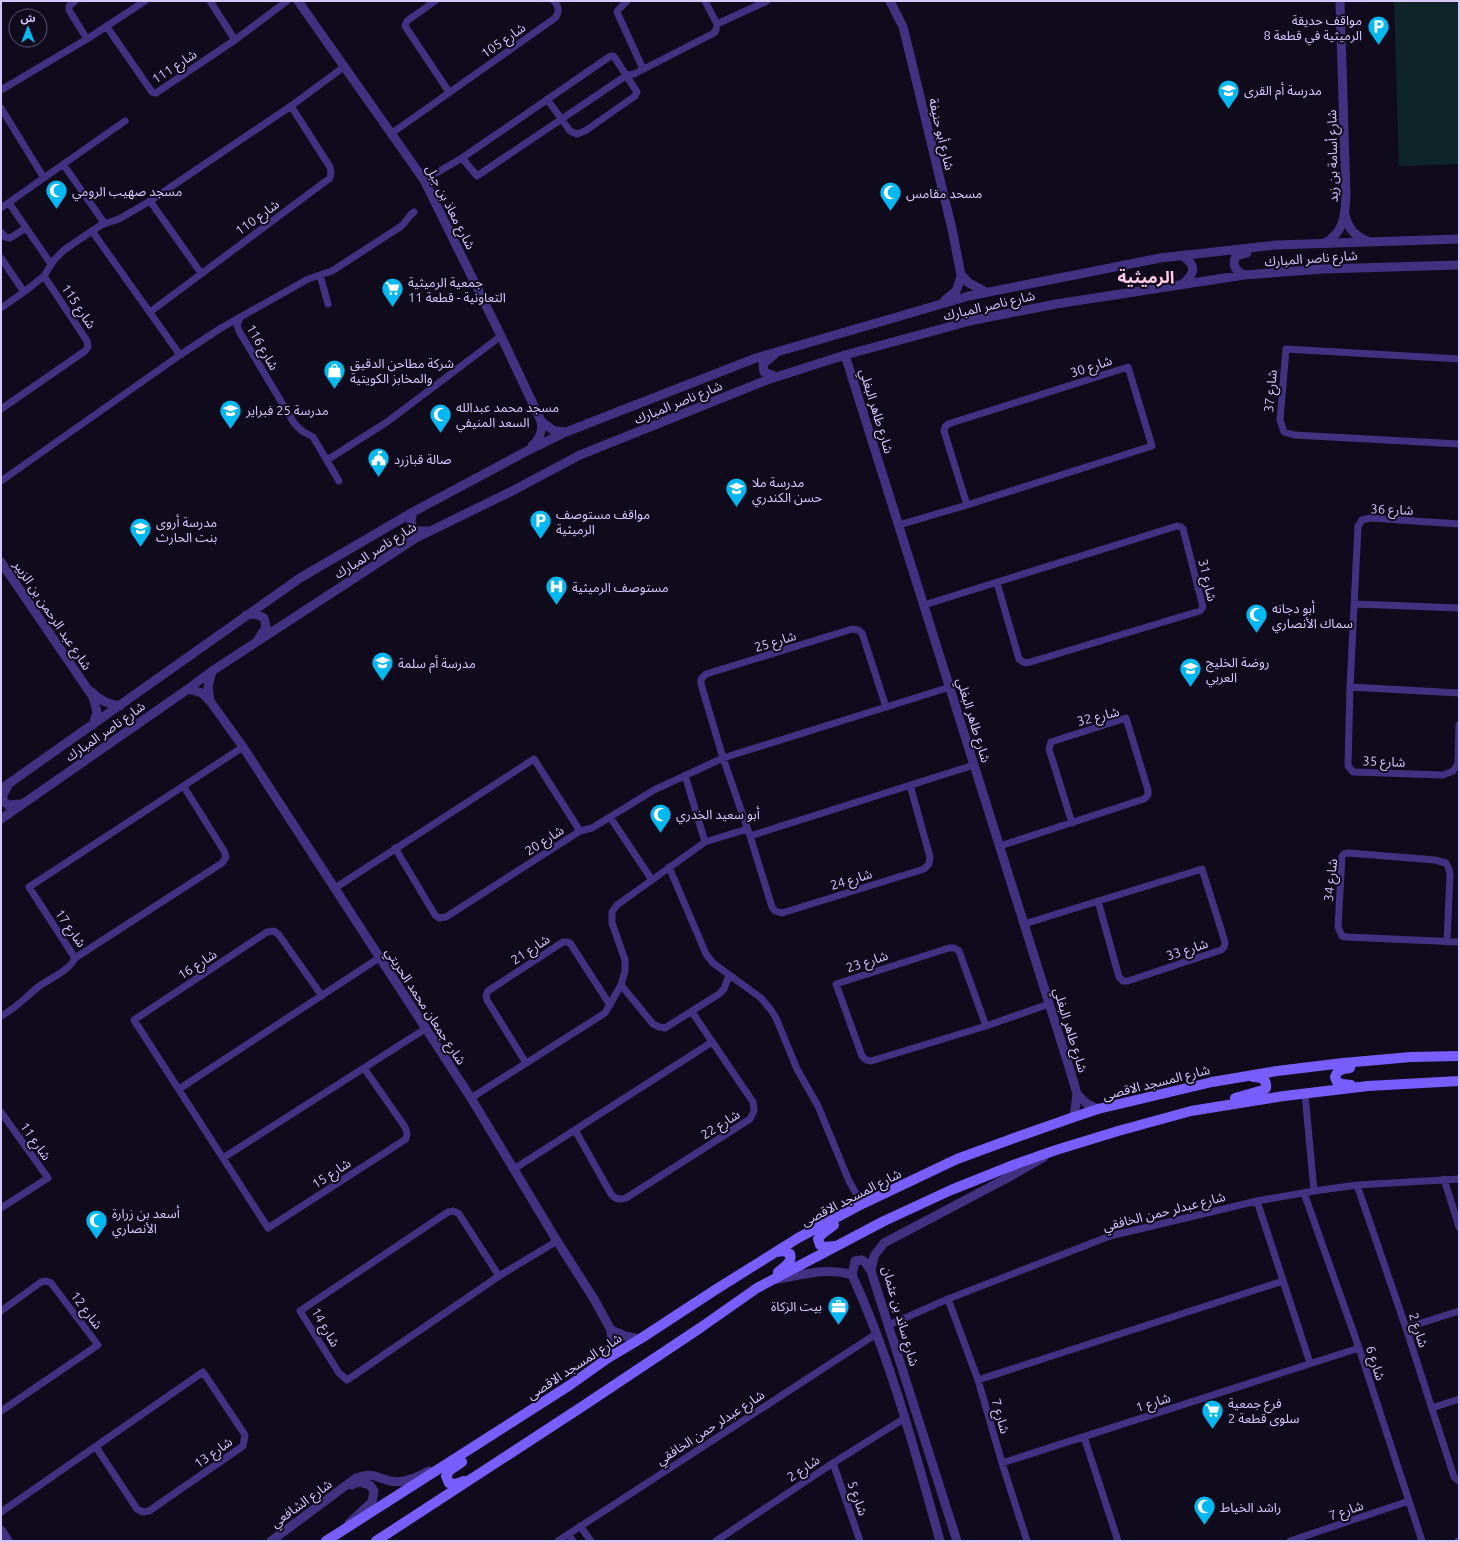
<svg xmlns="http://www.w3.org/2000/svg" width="1460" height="1542" viewBox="0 0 1460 1542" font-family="Ubuntu,'Noto Sans Arabic',sans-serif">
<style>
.green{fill:#0d2528}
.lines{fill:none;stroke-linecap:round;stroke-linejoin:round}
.minor{stroke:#403280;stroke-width:7}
.tertiary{stroke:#403280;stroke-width:9}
.secondary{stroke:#785eff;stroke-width:10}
.labels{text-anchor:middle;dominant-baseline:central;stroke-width:4;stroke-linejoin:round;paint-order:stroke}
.poi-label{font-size:13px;fill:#d5c7ff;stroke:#100a1d;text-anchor:start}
.street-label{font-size:13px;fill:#d5c7ff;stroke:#100a1d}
.district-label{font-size:17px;font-weight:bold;fill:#ffc9e4;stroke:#100a1d}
</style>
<rect width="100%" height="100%" fill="#100a1d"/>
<path class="green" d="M1394,1H1459V164L1399,166Z"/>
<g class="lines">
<path class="minor" d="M75,1L69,6V10L87,39
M210,1L235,40
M435,1L407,21L405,26L449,92
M627,1L618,10L617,12L643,69
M705,1L717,24
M717,24L767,1
M107,27L152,92L156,93L235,40L287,1
M1,90L87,39L145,1
M1,108L44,178
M392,133L555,18C560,12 559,7 554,1
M462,158L477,176L627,75L634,74L714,33L716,30L717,24
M63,164L105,224
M424,180L462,158L609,57L613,56L615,58L637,92L635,96L585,131L577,134L570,131L547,99
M150,201L201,273
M9,203L51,264
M1,208L125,121
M92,231L180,355
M1,232L5,237L10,238L26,228
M1,258L24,292
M320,275L328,304
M1,308L24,292L44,276L54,260L64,250L92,231L101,225L119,219L150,201L291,106L345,66
M150,312L330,178L331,173L330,167L291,106
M240,318L237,325L239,331L294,423L302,431L313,437L339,481
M1459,359L1286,349L1280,420L1284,432L1294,435L1459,444
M1,409L85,351L88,347L87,341L44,276
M327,460L387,422L501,336
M1,481L180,355L221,328L308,279L332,271L400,227C406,223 408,216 414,212
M1459,524L1370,518L1362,520L1358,526L1350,687L1348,766L1353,772L1443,775L1453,771L1458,764L1459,725
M899,525L967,505L1152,446L1128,367L948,424L945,427L944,431L967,505
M1355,604L1459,608
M924,605L1177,526L1181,527L1183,529L1203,607L1200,611L1027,663L1023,662L1019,659L997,583
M1350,687L1459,693
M886,707L862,633L858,630L852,629L706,674L701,679V684L723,758L750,836L772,907L775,911L782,913L924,869L929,864L930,857L910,785
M685,775L705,842
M610,817L652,880
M750,836L974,765
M1000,846L1144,799L1148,795V790L1126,718L1051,742L1049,749L1072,823
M395,848L435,915L439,918L446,917L580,831L592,828L654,790L723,758L950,687
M669,867L706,954L713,963L761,998L771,1010L776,1018L797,1069L818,1106L849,1181L862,1204
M335,888L534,759L580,831
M1024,924L1202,869L1225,942L1224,947L1221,950L1128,981H1123L1119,977L1098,901
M1447,942L1450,874L1449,869L1446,863L1435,860L1349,853L1344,854L1342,856L1338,927L1342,936L1346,937L1459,942
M75,958L29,887L243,747
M75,958L222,863L226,857L224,851L184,787
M621,985L653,1024L659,1027L665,1028L719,994L724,989L729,975
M322,996L279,935L274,931L267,932L134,1020L268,1228L406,1139L407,1133L405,1127L364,1068
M1,1016C15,1009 26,997 38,987C50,978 68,972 75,958
M986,1026L959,951L954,948H949L836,984L862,1056L866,1060L871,1061L986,1026L1049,1004
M526,1063L487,1000L486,996L488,991L563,942H567L570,943L610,1005
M179,1089L379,958
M1305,1094L1314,1191
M471,1098L605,1013L621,985L625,971V960L612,923V912L617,905L705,842L747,829
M1,1112L48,1178L1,1208
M575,1130L611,1194C615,1199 620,1200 626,1198L750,1119L754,1111L753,1102L692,1012
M223,1158L425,1029
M514,1169L712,1042
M1444,1179L1459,1227
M1357,1185L1406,1328L1454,1477L1459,1481
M1304,1193L1359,1348L1422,1541
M1257,1201L1310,1363
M499,1276L459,1214L454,1211L448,1212L300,1311L339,1373L347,1380L499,1276L557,1241
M948,1299L978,1380L1002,1463L1027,1541
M1,1311L41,1282L46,1281L51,1283L98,1345L1,1411
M889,1325L948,1299L1110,1236L1257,1201L1314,1191L1357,1185L1459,1179
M1406,1328L1459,1311
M978,1380L1283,1281
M1432,1408L1459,1399
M1084,1437L1118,1541
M833,1463L860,1541
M1002,1463L1359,1348
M1,1512L203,1372L245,1435L243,1446L149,1511L143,1512L137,1509L96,1447
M580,1526L591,1541
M568,1534L573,1541
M558,1541L876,1334
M716,1541L833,1463L905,1418
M1290,1541L1409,1501
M1458,1541H1459"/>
<path class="tertiary" d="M298,1L424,180L501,336L541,421C543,431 539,440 532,446
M890,1L903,27L910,55L952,229L961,275L959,283L956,291L945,300
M1345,215C1348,228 1355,237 1368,241
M1325,243C1344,232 1345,216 1346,196L1340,1
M1183,256C1197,266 1195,273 1183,284
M961,275L969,283L986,292
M1244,275C1236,271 1231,265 1236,256L1247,253
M774,355L763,364L764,372L776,377
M845,355L1070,1070L1077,1094L1074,1117
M541,421L554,431L566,432
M413,512L411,521L412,528L417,531H428
M1,562L93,697L97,712L93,725
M246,615L256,614L264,618L266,627L259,638
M188,689L202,693L210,701L243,747L471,1098L557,1241L594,1299L611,1330L612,1344L608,1358
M92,692C100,701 109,704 120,706
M210,701L208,687L212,671
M8,785L3,795V801L8,805L21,804
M1,789L276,595L300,578L413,512L525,452L566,432L756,358L969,296L1160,258L1276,245L1459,239
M1,819L188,689L212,671L416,538L514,490L580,455L767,380L845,355L974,320L1056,304L1244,275L1323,269L1459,265
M1077,1094L1086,1103L1098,1109
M852,1275L855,1261L862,1260L865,1262L871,1271
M777,1279C802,1275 827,1267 852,1275C891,1360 915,1451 940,1541
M611,1330L625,1336L640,1339
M349,1523L372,1502L374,1491L370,1485L359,1482L351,1485
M1,1530L8,1541
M271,1541L356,1478C374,1472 374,1477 390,1481C404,1484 417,1477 429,1471
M957,1541L871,1271L874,1256L884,1243L1009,1177L1044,1157"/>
<path class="secondary" d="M1350,1068C1343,1069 1338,1069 1335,1077L1337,1082L1342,1084L1351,1085
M1235,1098L1263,1090L1266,1088C1267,1079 1261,1077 1253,1077
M834,1225L822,1234L818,1239L820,1245L824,1247L835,1246
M776,1252L784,1251L790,1254C793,1262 784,1267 778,1272
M462,1462L450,1470L446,1476L449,1483L456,1484L464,1481
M326,1541L570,1385L608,1358L640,1339L715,1290L798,1238L858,1206L957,1159L1017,1137L1074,1117L1098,1109L1212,1082L1277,1071L1343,1063L1411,1057L1459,1056
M376,1541L583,1406L700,1328L757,1288L884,1221L951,1190L1016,1164L1056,1150L1118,1131L1191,1111L1284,1096L1368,1086L1459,1081"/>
</g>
<defs>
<symbol id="parking-pin" viewBox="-11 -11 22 30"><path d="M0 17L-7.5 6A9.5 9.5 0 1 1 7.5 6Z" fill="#00b8f2" stroke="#100a1d"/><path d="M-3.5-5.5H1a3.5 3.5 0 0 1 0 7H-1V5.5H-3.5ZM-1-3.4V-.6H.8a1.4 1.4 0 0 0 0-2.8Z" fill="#fff"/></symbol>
<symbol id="school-pin" viewBox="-11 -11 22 30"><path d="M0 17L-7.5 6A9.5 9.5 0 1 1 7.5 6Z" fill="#00b8f2" stroke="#100a1d"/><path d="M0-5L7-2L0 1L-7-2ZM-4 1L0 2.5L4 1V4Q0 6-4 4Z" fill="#fff"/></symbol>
<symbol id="mosque-pin" viewBox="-11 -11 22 30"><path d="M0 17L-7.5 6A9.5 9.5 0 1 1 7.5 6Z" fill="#00b8f2" stroke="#100a1d"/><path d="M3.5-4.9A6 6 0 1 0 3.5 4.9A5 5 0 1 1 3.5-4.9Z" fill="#fff"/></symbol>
<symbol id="supermarket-pin" viewBox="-11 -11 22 30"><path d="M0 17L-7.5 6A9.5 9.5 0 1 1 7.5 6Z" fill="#00b8f2" stroke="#100a1d"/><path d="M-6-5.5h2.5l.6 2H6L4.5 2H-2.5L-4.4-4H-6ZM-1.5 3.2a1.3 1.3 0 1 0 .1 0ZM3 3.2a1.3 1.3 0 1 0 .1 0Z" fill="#fff"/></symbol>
<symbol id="shop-pin" viewBox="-11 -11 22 30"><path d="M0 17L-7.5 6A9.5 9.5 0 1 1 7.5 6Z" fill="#00b8f2" stroke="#100a1d"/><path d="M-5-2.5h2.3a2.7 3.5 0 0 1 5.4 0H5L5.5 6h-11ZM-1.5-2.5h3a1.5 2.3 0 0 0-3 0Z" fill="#fff"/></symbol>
<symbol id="civic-pin" viewBox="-11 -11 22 30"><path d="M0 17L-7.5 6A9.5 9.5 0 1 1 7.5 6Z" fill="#00b8f2" stroke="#100a1d"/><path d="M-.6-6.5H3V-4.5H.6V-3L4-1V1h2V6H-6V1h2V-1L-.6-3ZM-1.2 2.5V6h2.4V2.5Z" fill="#fff"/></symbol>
<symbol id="hospital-pin" viewBox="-11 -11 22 30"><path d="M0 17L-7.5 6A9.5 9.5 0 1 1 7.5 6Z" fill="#00b8f2" stroke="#100a1d"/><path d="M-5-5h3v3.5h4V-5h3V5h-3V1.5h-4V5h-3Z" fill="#fff"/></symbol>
<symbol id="office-pin" viewBox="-11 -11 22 30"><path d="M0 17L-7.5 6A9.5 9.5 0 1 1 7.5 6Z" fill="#00b8f2" stroke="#100a1d"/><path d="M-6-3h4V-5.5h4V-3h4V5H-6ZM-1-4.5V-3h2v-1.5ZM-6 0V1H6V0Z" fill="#fff"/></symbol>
</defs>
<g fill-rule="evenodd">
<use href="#parking-pin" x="1366" y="14" width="25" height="34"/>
<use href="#school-pin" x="1216" y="78" width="25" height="34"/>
<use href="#mosque-pin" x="44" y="178" width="25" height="34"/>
<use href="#mosque-pin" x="878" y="180" width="25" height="34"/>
<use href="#supermarket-pin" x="380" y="276" width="25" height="34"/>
<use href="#shop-pin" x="322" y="358" width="25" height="34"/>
<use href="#school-pin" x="218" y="398" width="25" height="34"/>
<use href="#mosque-pin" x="428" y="402" width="25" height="34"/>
<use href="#civic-pin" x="366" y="446" width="25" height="34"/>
<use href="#school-pin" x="724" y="476" width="25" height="34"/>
<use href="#parking-pin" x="528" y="508" width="25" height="34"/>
<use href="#school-pin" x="128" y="516" width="25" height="34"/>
<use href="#hospital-pin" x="544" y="574" width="25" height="34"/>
<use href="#mosque-pin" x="1244" y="602" width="25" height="34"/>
<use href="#school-pin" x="370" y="650" width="25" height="34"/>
<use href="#school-pin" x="1178" y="656" width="25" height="34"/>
<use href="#mosque-pin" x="648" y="802" width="25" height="34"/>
<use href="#mosque-pin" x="84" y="1208" width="25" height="34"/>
<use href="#office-pin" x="826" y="1294" width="25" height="34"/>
<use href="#supermarket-pin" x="1200" y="1398" width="25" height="34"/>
<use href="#mosque-pin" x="1192" y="1494" width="25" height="34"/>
</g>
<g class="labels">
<g class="poi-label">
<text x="1362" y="20" text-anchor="end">مواقف حديقة<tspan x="1362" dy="15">الرميثية في قطعة 8</tspan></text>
<text x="1244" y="90">مدرسة أم القرى</text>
<text x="72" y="191">مسجد صهيب الرومي</text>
<text x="906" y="193">مسحد مقامس</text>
<text x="408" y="282">جمعية الرميثية<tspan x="408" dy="15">التعاونية - قطعة 11</tspan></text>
<text x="350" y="363">شركة مطاحن الدقيق<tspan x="350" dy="15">والمخابز الكويتية</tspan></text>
<text x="456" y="407">مسجد محمد عبدالله<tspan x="456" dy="15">السعد المنيفي</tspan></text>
<text x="246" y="410">مدرسة 25 فبراير</text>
<text x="394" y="459">صالة قبازرد</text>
<text x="752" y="482">مدرسة ملا<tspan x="752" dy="15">حسن الكندري</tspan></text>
<text x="556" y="514">مواقف مستوصف<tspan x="556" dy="15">الرميثية</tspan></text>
<text x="156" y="522">مدرسة أروى<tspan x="156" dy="15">بنت الحارث</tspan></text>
<text x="572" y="587">مستوصف الرميثية</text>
<text x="1272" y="608">أبو دجانه<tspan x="1272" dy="15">سماك الأنصاري</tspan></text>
<text x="1206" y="662">روضة الخليج<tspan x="1206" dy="15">العربي</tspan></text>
<text x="398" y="663">مدرسة أم سلمة</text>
<text x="676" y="814">أبو سعيد الخدري</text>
<text x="112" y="1213">أسعد بن زرارة<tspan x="112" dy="15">الأنصاري</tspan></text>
<text x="822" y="1306" text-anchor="end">بيت الزكاة</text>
<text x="1228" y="1403">فرع جمعية<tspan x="1228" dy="15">سلوى قطعة 2</tspan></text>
<text x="1220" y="1507">راشد الخياط</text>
</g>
<g class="street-label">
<text transform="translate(503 40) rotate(-35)">شارع 105</text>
<text transform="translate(174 66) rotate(-33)">شارع 111</text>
<text transform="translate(942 134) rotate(77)">شارع أبو حنيفة</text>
<text transform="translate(1332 156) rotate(-91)">شارع أسامة بن زيد</text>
<text transform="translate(451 207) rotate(63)">شارع معاذ بن جبل</text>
<text transform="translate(257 217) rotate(-36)">شارع 110</text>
<text transform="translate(1311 258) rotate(-4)">شارع ناصر المبارك</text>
<text transform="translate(989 305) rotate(-13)">شارع ناصر المبارك</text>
<text transform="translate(79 306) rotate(56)">شارع 115</text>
<text transform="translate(263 347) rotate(60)">شارع 116</text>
<text transform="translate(1091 366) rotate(-18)">شارع 30</text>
<text transform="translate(1270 391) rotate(-85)">شارع 37</text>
<text transform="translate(678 402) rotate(-22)">شارع ناصر المبارك</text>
<text transform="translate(877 411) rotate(73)">شارع طاهر البغلي</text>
<text transform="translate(1392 509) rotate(2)">شارع 36</text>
<text transform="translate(375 550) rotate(-32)">شارع ناصر المبارك</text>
<text transform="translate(1208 580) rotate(77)">شارع 31</text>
<text transform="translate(53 615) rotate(56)">شارع عبد الرحمن بن الزبير</text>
<text transform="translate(775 641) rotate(-17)">شارع 25</text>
<text transform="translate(1098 716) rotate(-14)">شارع 32</text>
<text transform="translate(974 720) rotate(73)">شارع طاهر البغلي</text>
<text transform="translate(105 731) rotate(-35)">شارع ناصر المبارك</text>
<text transform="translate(1384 761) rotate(2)">شارع 35</text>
<text transform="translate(544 840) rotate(-33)">شارع 20</text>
<text transform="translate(851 879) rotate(-17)">شارع 24</text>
<text transform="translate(1330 880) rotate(-84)">شارع 34</text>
<text transform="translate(71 928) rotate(55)">شارع 17</text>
<text transform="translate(530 949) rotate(-33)">شارع 21</text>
<text transform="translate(1187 949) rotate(-18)">شارع 33</text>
<text transform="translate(867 961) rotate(-18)">شارع 23</text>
<text transform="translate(197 964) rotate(-33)">شارع 16</text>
<text transform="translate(426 1006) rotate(57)">شارع جمعان محمد الحريتي</text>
<text transform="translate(1071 1030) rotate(73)">شارع طاهر البغلي</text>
<text transform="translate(1156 1082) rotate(-14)">شارع المسجد الاقصى</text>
<text transform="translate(720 1124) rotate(-32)">شارع 22</text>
<text transform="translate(36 1141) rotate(55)">شارع 11</text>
<text transform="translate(331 1173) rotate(-33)">شارع 15</text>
<text transform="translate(851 1197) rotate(-27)">شارع المسجد الاقصى</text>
<text transform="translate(1164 1211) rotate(-14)">شارع عبدلر حمن الخافقي</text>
<text transform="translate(87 1310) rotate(53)">شارع 12</text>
<text transform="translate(901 1316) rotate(74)">شارع ساند بن عثمان</text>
<text transform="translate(326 1327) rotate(60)">شارع 14</text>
<text transform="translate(1419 1330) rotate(72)">شارع 2</text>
<text transform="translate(1376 1363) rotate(72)">شارع 6</text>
<text transform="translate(574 1366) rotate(-33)">شارع المسجد الاقصى</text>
<text transform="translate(1153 1402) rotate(-18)">شارع 1</text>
<text transform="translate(1001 1416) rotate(74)">شارع 7</text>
<text transform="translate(710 1427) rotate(-33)">شارع عبدلر حمن الخافقي</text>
<text transform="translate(213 1452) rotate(-35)">شارع 13</text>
<text transform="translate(803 1468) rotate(-34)">شارع 2</text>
<text transform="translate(858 1498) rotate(70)">شارع 5</text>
<text transform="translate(301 1503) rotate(-36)">شارع الشافعي</text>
<text transform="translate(1346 1510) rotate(-19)">شارع 7</text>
</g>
<g class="district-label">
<text x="1146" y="276">الرميثية</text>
</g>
</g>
<rect width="1460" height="1542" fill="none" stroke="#d5c7ff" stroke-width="4"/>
<g transform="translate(28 28)"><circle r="19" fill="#100a1d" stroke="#5f5677"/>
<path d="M0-3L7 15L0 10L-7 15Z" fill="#00b8f2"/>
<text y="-6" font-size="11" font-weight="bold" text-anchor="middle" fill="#d5c7ff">ش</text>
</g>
</svg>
